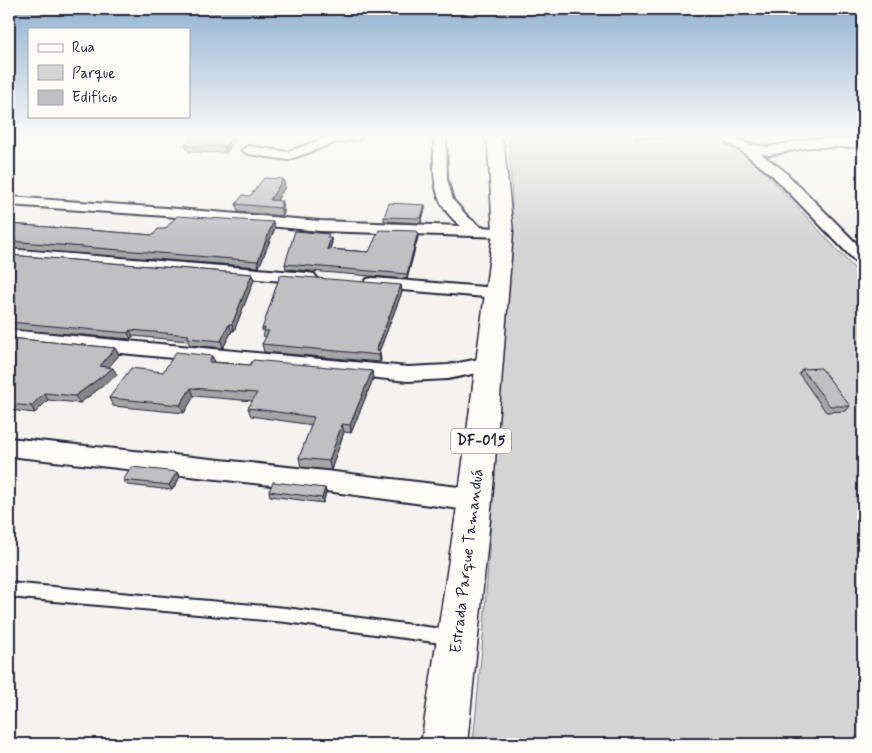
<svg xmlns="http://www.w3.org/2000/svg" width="872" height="753" viewBox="0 0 872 753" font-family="Mynerve,sans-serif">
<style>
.green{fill:#d5d4d5;stroke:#7c7b88}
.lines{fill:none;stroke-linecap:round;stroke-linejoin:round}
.service-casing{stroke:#22223b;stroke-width:4}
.minor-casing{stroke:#22223b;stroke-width:4}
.primary-casing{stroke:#22223b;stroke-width:3}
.service{fill:#fdfcf7;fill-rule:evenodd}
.minor{fill:#fdfcf7;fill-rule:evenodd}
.primary{fill:#fdfcf7;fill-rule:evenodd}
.wall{fill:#a5a4a7;stroke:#22223b}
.shaded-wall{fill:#868688;stroke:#22223b}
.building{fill:#c0bfc2;stroke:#22223b}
.labels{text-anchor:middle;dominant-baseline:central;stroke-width:4;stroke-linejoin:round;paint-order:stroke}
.shield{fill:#fdfcf7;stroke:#646373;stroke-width:1}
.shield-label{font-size:15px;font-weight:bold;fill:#22223b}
.street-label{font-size:16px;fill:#22223b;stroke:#fdfcf7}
</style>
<rect width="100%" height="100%" fill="#f4f3ef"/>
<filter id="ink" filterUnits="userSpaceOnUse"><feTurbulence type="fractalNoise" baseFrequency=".02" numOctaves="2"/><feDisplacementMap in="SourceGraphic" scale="10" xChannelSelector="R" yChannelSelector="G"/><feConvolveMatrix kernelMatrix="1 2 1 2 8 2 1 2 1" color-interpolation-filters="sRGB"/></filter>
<g filter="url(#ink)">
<path class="green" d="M509,136H732L863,278V744H473L484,627L512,200Z
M739,136C750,134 769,132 776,143C767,150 744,147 739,136Z"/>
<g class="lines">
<defs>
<path id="service" d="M9,583L286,608L449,630L454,632L456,637L454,642L449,644L286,622L9,597Z"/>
<path id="minor" d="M331,136H361L359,139L334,143L288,160L248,154L242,150L248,146L287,152Z
M434,136H446L447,179L453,200L468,217L481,227L509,229L511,232L509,235L503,237L320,231L166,216L9,205V197L166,208L320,221L461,226C429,201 434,172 434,136Z
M723,136H735L747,144L769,147L810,139H863V147H810L769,155L760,153L783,170L863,250V264L857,263L773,176L740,150L728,144Z
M9,249L308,273L314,274L317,278L314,282L308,283L9,259Z
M373,278L497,288L503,289L506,293L503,297L497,298L367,287L364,283L367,279Z
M9,330L408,367L448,365L489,357L496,359L499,364L496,369L448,379L408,381L9,342Z
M9,438L326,471L475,489L484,492L488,500L484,508L475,511L326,491L9,456Z"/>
<path id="primary" d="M486,136H500L504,147L513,232L492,500L467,744H421L458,500L493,232L488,147Z"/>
</defs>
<use href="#service" class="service-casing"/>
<use href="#minor" class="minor-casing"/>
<use href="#primary" class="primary-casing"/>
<use href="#service" class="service"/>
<use href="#minor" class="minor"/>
<use href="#primary" class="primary"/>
</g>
<path class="wall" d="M238,136L226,153L189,152L188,150H187L185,144Z
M634,136H698L697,139L636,138Z
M840,136H863V138L842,137Z
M863,138V153L857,149Z
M283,179L285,187L277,200L284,209V213L282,216L238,212L236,204Z
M425,205V209L421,223L384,221V217Z
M273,222L275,228L259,267L9,248V224L153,235L165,229Z
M418,237L407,279L286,269L285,264L330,238L332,243L330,249L369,252Z
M9,255L252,274L254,280L234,331H232L223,348L190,345L188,341L133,336L131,339L9,329Z
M401,285L402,292L379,352L381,360L380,362L264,352L262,344L266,338L265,336L264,337L262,329Z
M9,338L115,348L119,355L108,367L117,375L80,403L48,400L35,413L9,410Z
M212,356L215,362L250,365L372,371L373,379L351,433L344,432L331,470L301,467L299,458L312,425L251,416L248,408L253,401L194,396L184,413L113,406L109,398L163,372Z
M802,369L850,406L846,411L826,412L799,374Z
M180,477L172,490L127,485L123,480Z
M325,488L326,493L323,503L270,496L269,491Z"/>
<path class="shaded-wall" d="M233,136H238L226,153L225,146Z
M283,179L285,187L273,207L270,200Z
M282,201L284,213L282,216L280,204Z
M425,205V209L421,223V218Z
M273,222L275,228L259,267L258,261Z
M418,232V237L407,279V274Z
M331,238L332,243L327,254V249Z
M252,274L254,280L234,331L232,324Z
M401,285L402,292L378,354L376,351Z
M229,324L232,331L223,348L221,341Z
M130,330L133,336L131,339L128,333Z
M115,348L119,355L104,373L100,366Z
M380,352L381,360L380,362L379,355Z
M212,356L216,364L209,362Z
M113,368L117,375L80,403L75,396Z
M372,371L373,379L351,433L350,425Z
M191,388L194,396L184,413L180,405Z
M44,393L48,400L35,413L31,406Z
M342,424L344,432L331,470L329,461Z
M177,472L180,477L172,490L169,485Z
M325,488L326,493L323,503L322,498Z"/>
<path class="building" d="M193,136H233L225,146H187L189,144H185Z
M264,178L283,179L270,200L282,201L280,204L282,205L280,208L236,204L243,195L250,196Z
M389,203L425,205L421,218L384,217Z
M177,216L273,222L258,261L9,241V224L153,235L158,229H165Z
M379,230L417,231L418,232L407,274L285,264L295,231L329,234L327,238H331L327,249L369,252Z
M9,255L252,274L232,324H229L221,341L187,338L189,335L130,330L128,333L9,322Z
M280,275L401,285L376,351L380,352L379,355L262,344L269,331H264L265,328L262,329Z
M9,338L115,348L100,366L113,368L75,396L44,393L31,406L9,404Z
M176,352L212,356L209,362L250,365L253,360L372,371L350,425L342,424L329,461L299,458L314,417L248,408L257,393L191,388L180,405L109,398L131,368L163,372Z
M821,368L850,406H830L802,369Z
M132,467L177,472L169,485L123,480Z
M273,482L325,488L322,498L269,491Z"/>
</g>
<linearGradient id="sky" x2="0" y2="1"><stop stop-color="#90b1d2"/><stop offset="0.56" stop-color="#fafaf8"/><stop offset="1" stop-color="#fafaf8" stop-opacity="0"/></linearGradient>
<rect width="872" height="241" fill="url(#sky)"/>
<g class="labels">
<rect class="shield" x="451" y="428.5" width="60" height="25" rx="4"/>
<g class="shield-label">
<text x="481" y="441">DF-015</text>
</g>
<g class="street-label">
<text transform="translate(467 561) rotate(-83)">Estrada Parque Tamanduá</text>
</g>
</g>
<rect width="872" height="753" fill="none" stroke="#fdfcf7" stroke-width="30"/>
<rect x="15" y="15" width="842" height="723" fill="none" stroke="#22223b" stroke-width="2" filter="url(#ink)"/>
<rect x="28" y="28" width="162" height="90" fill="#fdfcf7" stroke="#a5a5ac"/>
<rect x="38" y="44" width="25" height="8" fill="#fdfcf7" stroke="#a5a5ac"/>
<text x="72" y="52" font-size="15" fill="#22223b">Rua</text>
<rect x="38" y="65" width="25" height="15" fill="#d5d4d5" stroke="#a5a5ac"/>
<text x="72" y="78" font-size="15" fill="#22223b">Parque</text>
<rect x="38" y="90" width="25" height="15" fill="#c0bfc2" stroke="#a5a5ac"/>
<text x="72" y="102" font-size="15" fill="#22223b">Edifício</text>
</svg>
